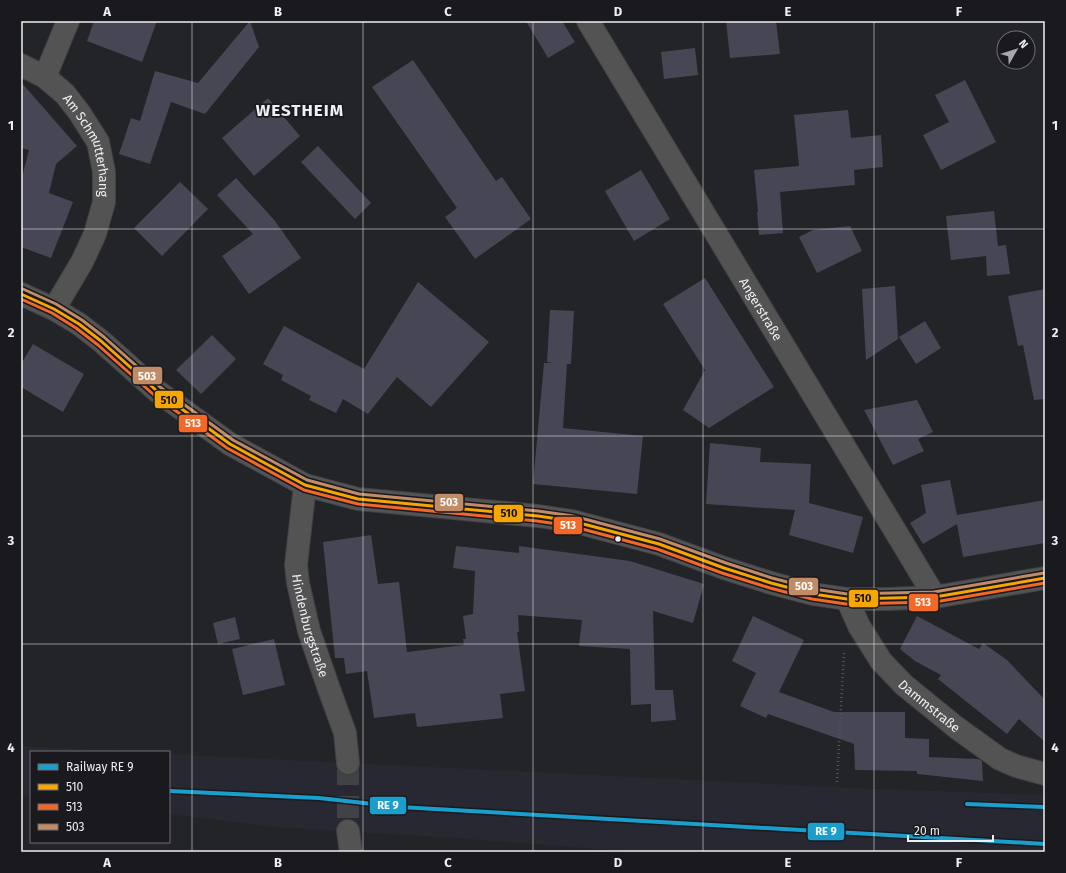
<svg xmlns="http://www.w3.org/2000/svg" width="1066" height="873" viewBox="0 0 1066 873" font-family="'Fira Sans',sans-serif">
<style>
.built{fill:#282832}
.building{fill:#474655}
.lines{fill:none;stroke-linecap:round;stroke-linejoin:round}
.minor-tunnel{stroke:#414245;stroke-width:22;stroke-dasharray:22 11;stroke-linecap:butt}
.minor-casing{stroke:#404043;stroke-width:24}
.path{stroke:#565657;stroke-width:2.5;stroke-dasharray:1 3;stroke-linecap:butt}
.minor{stroke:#535354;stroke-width:22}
.bus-1-casing{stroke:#19191e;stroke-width:6}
.bus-2-casing{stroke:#19191e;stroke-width:6}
.bus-3-casing{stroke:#19191e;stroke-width:6}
.bus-1{stroke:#f7a600;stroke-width:3}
.bus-2{stroke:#f36827;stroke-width:3}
.bus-3{stroke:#c18c65;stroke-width:3}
.rail-1-casing{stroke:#19191e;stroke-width:7}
.rail-1{stroke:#1a9fcc;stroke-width:4}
.grid{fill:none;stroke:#eeeff2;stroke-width:1;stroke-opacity:0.55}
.bus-dot{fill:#eeeff2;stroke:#19191e;stroke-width:1.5}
.labels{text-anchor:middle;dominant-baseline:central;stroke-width:3.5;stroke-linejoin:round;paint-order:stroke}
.street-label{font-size:13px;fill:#eeeff2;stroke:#19191e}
.district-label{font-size:17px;font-weight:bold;letter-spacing:1px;fill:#eeeff2;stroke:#19191e}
.line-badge{stroke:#19191e;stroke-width:1.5}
.badge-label{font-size:11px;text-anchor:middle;font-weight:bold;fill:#fff}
.pale-badge-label{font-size:11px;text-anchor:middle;font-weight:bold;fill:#111}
.neatline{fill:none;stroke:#eeeff2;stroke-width:1.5}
.grid-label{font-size:13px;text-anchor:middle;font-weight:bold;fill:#eeeff2}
</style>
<rect width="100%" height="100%" fill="#232427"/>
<path class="built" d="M21,746L133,752H31V796L21,795Z
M169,754L853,788L1045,795V852H636L455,838L273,827L169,814Z"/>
<path class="building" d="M94,21H157L142,62L87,41Z
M250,21L259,47L205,114L171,102L150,164L119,154L131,118L140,121L155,71L198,83Z
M526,21H562L575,42L548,58Z
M726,21H776L780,54L730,58Z
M695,48L698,75L664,79L661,52Z
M413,60L496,181L502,177L531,219L475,259L445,217L457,208L372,87Z
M965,80L996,142L941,170L923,135L949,122L935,95Z
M21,82L77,146L56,164L49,193L73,202L51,258L21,247V181L29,150L21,148Z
M268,98L300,136L254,176L222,138Z
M848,110L851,138L881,135L883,167L854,170L855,185L780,192L783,233L759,235L757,212H758L754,170L799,166L794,115Z
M318,146L371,203L355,219L301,162Z
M641,170L670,219L634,241L605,191Z
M236,178L275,221L301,258L249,294L222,256L253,234L217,195Z
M180,182L208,209L162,256L134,228Z
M994,211L998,246L1006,245L1010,274L987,276L986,256L951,260L946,216Z
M850,226L862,251L817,273L799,237L813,230Z
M705,278L774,387L709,428L683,410L705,370L663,304Z
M418,282L489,342L431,407L397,377L368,414L343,399L336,413L309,400L311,396L281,380L283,375L263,364L284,326L364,369Z
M895,286L898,339L866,360L862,289Z
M1045,289V399L1034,400L1023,345L1018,346L1008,296Z
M550,310L574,311L571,364H567L563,428L643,436L637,494L533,484L544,363H554L547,362Z
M925,321L941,348L916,364L899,337Z
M212,335L236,359L201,394L176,370Z
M33,344L84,374L63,412L21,387V364Z
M917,400L933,432L918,439L924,451L893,465L864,410Z
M710,443L761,448L760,462L811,464L809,503L863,517L853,553L789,535L795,510L706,504Z
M950,480L957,515L1045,500V543L963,557L957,524L923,544L910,523L926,513L921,485Z
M371,535L378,584L399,582L407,652L464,645L463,639H466L463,616L473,614L475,571L453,568L456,546L519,553V546L630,561L704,584L693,623L653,611L655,690H673L676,720L651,722V704L631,705L630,649L579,646L582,620L518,615L519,632H517L525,691L500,694L503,718L417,727L415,713L374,718L367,671L346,674L344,658H335L323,542Z
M753,616L804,640L779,692L834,712H905V738L929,739V757L978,759L982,761L983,781L917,774V771L855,770L854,744L768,714L766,718L740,706L756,673L732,661Z
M917,616L979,649L983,643L1007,660L1045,700V742L1019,719L1007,734L938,679L941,675L915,661L900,649Z
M235,617L240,639L218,644L213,623Z
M274,639L285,685L243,695L232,649Z"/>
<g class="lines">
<path class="minor-tunnel" d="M348,763V831"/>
<defs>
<g id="minor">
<path id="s1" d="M588,21C703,214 820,405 935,597"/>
<path id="s2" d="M21,65L45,77L65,94L79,112L98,142L104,172V202L95,234L82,262L54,309"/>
<path d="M45,77L68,21"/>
<path d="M21,294L54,309L79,324L101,341L157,391L230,444L305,485L358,499L538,516L572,521L659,544L724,568L771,583L813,594L847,599H888L935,597L1045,578"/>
<path id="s3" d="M305,485L296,565L298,583L309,631L329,689L345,733L348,763"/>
<path id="s4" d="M847,599L859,626L881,661L904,685L957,728L1000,759L1016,766L1045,774"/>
<path d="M348,831L351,852"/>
</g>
</defs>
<use href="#minor" class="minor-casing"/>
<path class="path" d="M837,782L844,652"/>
<use href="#minor" class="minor"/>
<defs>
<path id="bus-1" d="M21,294L54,309L79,324L101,341L157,391L230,444L305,485L358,499L538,516L572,521L659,544L724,568L771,583L813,594L847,599L935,597L1045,578"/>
<path id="bus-2" d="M21,299L52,313L76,328L98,345L154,395L227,448L304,490L358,504L537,521L571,526L657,549L722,573L770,588L812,599L846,604L935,602L1045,583"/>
<path id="bus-3" d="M23,289L56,304L82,320L104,337L160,387L233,440L307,480L359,494L538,511L573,516L660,539L726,563L772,578L814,589L847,594L934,592L1044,573"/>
</defs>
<use href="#bus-1" class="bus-1-casing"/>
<use href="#bus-2" class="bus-2-casing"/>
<use href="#bus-3" class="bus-3-casing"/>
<use href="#bus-1" class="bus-1"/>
<use href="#bus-2" class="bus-2"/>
<use href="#bus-3" class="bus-3"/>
<defs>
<path id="rail-1" d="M169,791L319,798L400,807L1045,844
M967,804L1045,807"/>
</defs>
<use href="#rail-1" class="rail-1-casing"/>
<use href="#rail-1" class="rail-1"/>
</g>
<path class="grid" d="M192,21V852M363,21V852M533,21V852M703,21V852M874,21V852M21,229H1045M21,436H1045M21,644H1045"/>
<circle class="bus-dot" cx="618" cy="539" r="3.5"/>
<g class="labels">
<g class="street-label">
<text stroke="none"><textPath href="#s2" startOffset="111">Am Schmutterhang</textPath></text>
<text stroke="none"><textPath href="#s1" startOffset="336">Angerstraße</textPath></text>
<text stroke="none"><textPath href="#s3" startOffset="143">Hindenburgstraße</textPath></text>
<text stroke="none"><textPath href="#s4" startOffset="137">Dammstraße</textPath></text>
</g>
<g class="district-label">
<text x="300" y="110">WESTHEIM</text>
</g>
</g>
<g class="line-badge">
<rect x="132" y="366" width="31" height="19" rx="4" fill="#c18c65"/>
<rect x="154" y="390" width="30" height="19" rx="4" fill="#f7a600"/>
<rect x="178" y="414" width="30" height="19" rx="4" fill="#f36827"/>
<rect x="434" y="493" width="30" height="19" rx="4" fill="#c18c65"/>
<rect x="493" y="504" width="31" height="19" rx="4" fill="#f7a600"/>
<rect x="553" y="516" width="30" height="19" rx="4" fill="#f36827"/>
<rect x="788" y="577" width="31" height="19" rx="4" fill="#c18c65"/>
<rect x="848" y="589" width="31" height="19" rx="4" fill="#f7a600"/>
<rect x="908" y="593" width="31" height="19" rx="4" fill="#f36827"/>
<rect x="369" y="796" width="38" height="19" rx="4" fill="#1a9fcc"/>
<rect x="807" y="822" width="38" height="19" rx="4" fill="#1a9fcc"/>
</g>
<g class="badge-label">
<text x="147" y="380">503</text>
<text x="193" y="427">513</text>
<text x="449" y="506">503</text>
<text x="568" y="529">513</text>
<text x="804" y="590">503</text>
<text x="923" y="606">513</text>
<text x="388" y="809">RE 9</text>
<text x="826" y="835">RE 9</text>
</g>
<g class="pale-badge-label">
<text x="169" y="404">510</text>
<text x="509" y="517">510</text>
<text x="863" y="602">510</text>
</g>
<rect width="1066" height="873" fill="none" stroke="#19191e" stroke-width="44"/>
<rect x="30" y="751" width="140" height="92" fill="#19191e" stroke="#6e6f73"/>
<rect x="38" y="764" width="20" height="6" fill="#1a9fcc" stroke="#6e6f73"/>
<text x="66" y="771" font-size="12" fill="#eeeff2">Railway RE 9</text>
<rect x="38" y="784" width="20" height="6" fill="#f7a600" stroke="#6e6f73"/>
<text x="66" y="791" font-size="12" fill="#eeeff2">510</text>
<rect x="38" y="804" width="20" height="6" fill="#f36827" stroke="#6e6f73"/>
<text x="66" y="811" font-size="12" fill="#eeeff2">513</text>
<rect x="38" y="824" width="20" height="6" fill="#c18c65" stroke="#6e6f73"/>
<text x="66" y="831" font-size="12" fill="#eeeff2">503</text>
<g transform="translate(1016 50) rotate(51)"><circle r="19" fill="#19191e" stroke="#6e6f73"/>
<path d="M0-3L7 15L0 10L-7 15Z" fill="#a7a8ab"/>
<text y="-6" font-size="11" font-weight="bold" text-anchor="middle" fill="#eeeff2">N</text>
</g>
<path d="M908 835v6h85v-6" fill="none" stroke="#eeeff2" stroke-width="2"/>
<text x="914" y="835" font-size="12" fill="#eeeff2" stroke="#19191e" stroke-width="3" paint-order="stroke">20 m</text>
<rect x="22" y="22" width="1022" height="829" class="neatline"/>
<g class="grid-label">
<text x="107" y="16">A</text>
<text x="278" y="16">B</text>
<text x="448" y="16">C</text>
<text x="618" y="16">D</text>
<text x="788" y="16">E</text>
<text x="959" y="16">F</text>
<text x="11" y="130">1</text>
<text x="1055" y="130">1</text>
<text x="11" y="337">2</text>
<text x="1055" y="337">2</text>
<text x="11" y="545">3</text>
<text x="1055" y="545">3</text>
<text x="11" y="752">4</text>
<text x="1055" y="752">4</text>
<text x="107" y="867">A</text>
<text x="278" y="867">B</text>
<text x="448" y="867">C</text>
<text x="618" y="867">D</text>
<text x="788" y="867">E</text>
<text x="959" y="867">F</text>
</g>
</svg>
